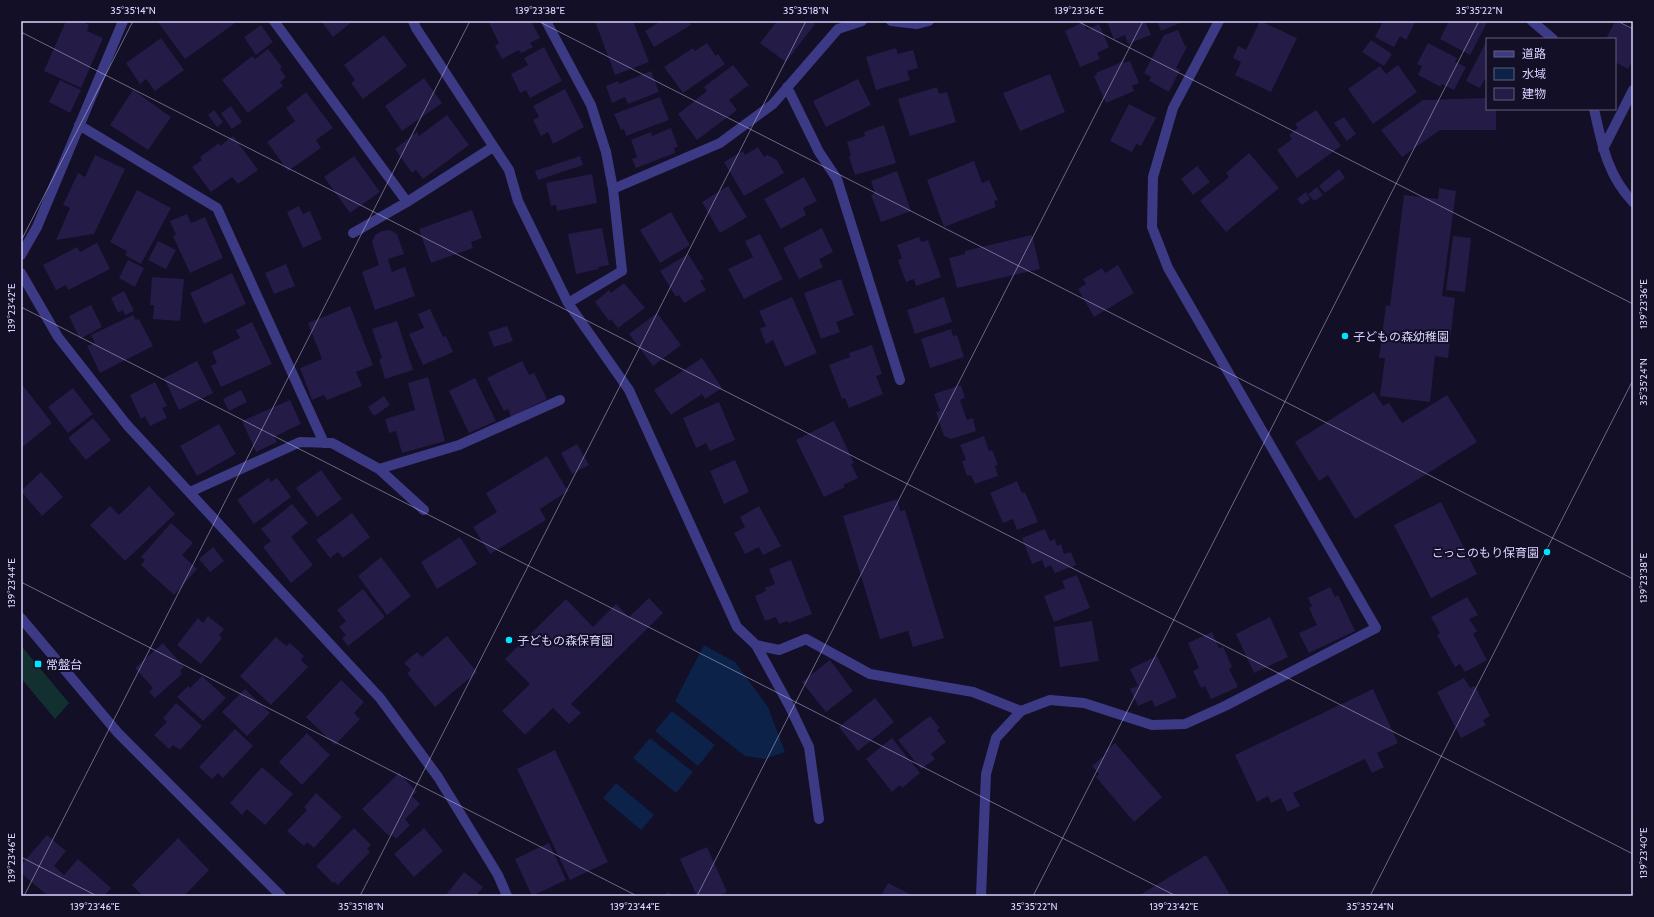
<svg xmlns="http://www.w3.org/2000/svg" width="1654" height="917" viewBox="0 0 1654 917" font-family="Cabin,'Noto Sans JP',sans-serif">
<style>
.green{fill:#12302f}
.water{fill:#0c2248}
.building{fill:#241b47}
.lines{fill:none;stroke-linecap:round;stroke-linejoin:round}
.minor{stroke:#3d3a85;stroke-width:10}
.ticks{fill:none;stroke:#d9d4ff;stroke-width:1;stroke-opacity:0.45}
.poi-dot{fill:#00e5ff;stroke:#130f26;stroke-width:1.5}
.labels{text-anchor:middle;dominant-baseline:central;stroke-width:4;stroke-linejoin:round;paint-order:stroke}
.poi-label{font-size:12px;fill:#d9d4ff;stroke:#130f26;text-anchor:start}
.neatline{fill:none;stroke:#d9d4ff;stroke-width:1.5}
.ticks-label{font-size:10px;text-anchor:middle;fill:#d9d4ff}
</style>
<rect width="100%" height="100%" fill="#130f26"/>
<path class="green" d="M23,648L69,703L55,719L21,678V650Z"/>
<path class="water" d="M704,645L735,662L768,707L785,752L765,759L745,756L675,701Z
M672,711L715,745L698,766L655,731Z
M650,738L693,772L676,793L633,758Z
M616,783L654,815L641,830L603,798Z"/>
<path class="building" d="M66,21H81L89,25L87,31L103,38L81,88L44,71Z
M157,21H238L185,59Z
M321,21H353L333,37Z
M488,21H531L540,38L530,43L533,47L521,53L519,50L502,59L495,46L499,43Z
M595,21H633L649,62L615,75Z
M659,21H689L691,25L654,47L645,31L659,22Z
M777,21H812L815,24L786,62L760,43Z
M1107,21H1145L1151,35L1128,44L1125,35L1114,40Z
M1157,21H1185L1161,31Z
M1260,21L1297,38L1271,92L1235,75L1241,62L1233,58L1238,46L1246,50Z
M1383,21H1416L1406,40L1400,36L1394,47L1375,37Z
M1449,21H1488L1470,55L1440,39Z
M1615,21L1633,30V60L1628,69L1617,63L1615,67V39H1606Z
M1083,22L1087,30L1099,24L1109,47L1097,53L1100,59L1080,67L1065,31Z
M261,25L273,42L256,55L244,37Z
M1178,30L1185,46L1187,47L1176,68L1180,70L1169,92L1149,81L1151,77L1144,73L1164,35Z
M384,35L407,66L363,99L351,83L355,80L344,65Z
M161,38L184,70L155,91L146,79L140,84L126,63Z
M1371,40L1392,54L1384,66L1362,52Z
M1487,40V80L1485,79L1480,88L1466,81Z
M707,43L716,56L718,54L725,64L683,93L664,67L693,48L695,51Z
M1428,43L1457,58L1455,62L1466,67L1454,90L1442,84L1441,87L1418,75L1422,66L1417,64Z
M544,47L562,81L530,98L526,90L520,93L511,74L528,65L524,58Z
M896,48L898,54L913,50L918,68L907,71L910,80L876,90L866,57Z
M268,49L282,67L280,69L286,77L280,82L283,86L248,113L222,80L252,56L255,59Z
M1124,61V63L1130,61L1139,83L1132,86L1134,91L1106,103L1094,76L1097,75L1096,73Z
M733,65L749,85L729,100L737,110L697,140L678,114L707,91L704,87Z
M1398,65L1417,92L1373,124L1348,89L1380,66L1386,74Z
M651,71L659,92L628,104L625,97L612,103L606,86L618,81L619,84Z
M1050,74L1065,112L1020,131L1003,93Z
M424,78L442,103L402,131L385,106Z
M858,79L871,105L826,127L813,101Z
M60,80L81,90L70,113L49,102Z
M937,87L939,94L947,92L956,122L910,136L898,99Z
M565,89L584,127L553,144L548,132L541,136L533,120L539,117L533,106Z
M133,90L171,117L148,150L110,125Z
M306,92L333,128L316,140L321,148L288,171L267,142L295,121L286,108Z
M660,97L669,120L626,136L624,129L621,130L614,114Z
M1487,98V109H1496V130H1440L1402,157L1381,130L1423,100Z
M1129,104L1156,118L1141,146L1136,144L1132,152L1110,141Z
M231,106L242,122L232,129L221,113Z
M214,110L223,122L217,127L208,115Z
M1316,110L1341,146L1297,178L1277,150L1292,139L1289,135L1298,128L1295,124Z
M447,115L469,145L423,179L416,170L412,173L395,149L417,132L419,136Z
M1344,117L1356,134L1347,141L1334,123Z
M884,125L896,163L855,175L849,157L851,156L847,142L865,136L864,132Z
M671,128L678,147L674,148L675,153L636,168L632,159L637,157L631,140L651,132L652,136Z
M233,136L258,170L238,184L232,177L211,192L192,167L202,160L200,157L219,143L220,146Z
M758,147L764,157L767,155L777,160L784,173L744,196L724,162L743,151L745,155Z
M1249,153L1279,188L1226,232L1200,201L1229,177L1226,173Z
M95,155L125,169L94,234L56,240L70,208L63,205L78,173L85,177Z
M354,156L380,192L350,213L324,177Z
M580,156L583,165L538,180L535,171Z
M974,161L982,183L989,180L998,200L994,201L996,207L944,227L927,180Z
M1197,166L1210,182L1193,195L1181,179Z
M1339,169L1345,178L1325,193L1319,186Z
M897,171L911,211L881,222L871,195L875,193L871,181Z
M592,174L597,203L557,211L556,205L551,206L546,183Z
M804,177L817,201L803,208L806,215L781,229L764,199Z
M728,186L747,217L720,233L702,202Z
M1317,187L1323,195L1314,201L1308,194Z
M1439,188L1456,191L1442,296L1455,298L1448,358L1435,356L1430,402L1380,396L1385,358H1379L1386,305L1390,306L1404,195L1438,199Z
M137,190L171,208L141,264L125,255L127,251L110,242Z
M1306,192L1310,199L1302,205L1297,199Z
M299,206L303,214L310,211L322,239L303,248L287,212Z
M472,210L482,238L471,242L473,248L431,263L419,229Z
M671,212L690,245L660,263L640,230Z
M187,214L191,223L205,217L223,258L190,273L173,236L176,235L170,221Z
M602,228L609,265L598,267L599,269L576,274L568,234Z
M822,228L833,252L819,259L823,267L799,279L783,248Z
M390,230L397,234L404,254L388,259L392,272L405,267L415,296L375,310L362,272L379,265L372,242L375,235L382,231Z
M760,234L783,279L744,299L728,269L753,257L745,241Z
M1032,235L1040,269L957,288L949,258L965,254V251Z
M1453,236L1471,238L1465,292L1446,290Z
M919,237L921,242L928,240L941,277L916,286L914,279L906,282L898,260L902,258L897,245Z
M158,241L176,250L166,269L148,260Z
M97,243L110,269L68,290L66,285L56,290L43,265L77,247L80,252Z
M688,254L704,279L700,281L706,290L684,303L679,295L676,297L660,271Z
M128,260L144,268L135,287L119,278Z
M286,264L295,286L274,294L265,273Z
M1118,265L1134,293L1094,317L1078,289L1086,284L1083,279L1102,268L1105,273Z
M232,273L246,304L204,324L190,293Z
M152,277L184,279L180,321L153,319L154,305H150Z
M841,279L854,315L836,322L840,332L821,339L804,293Z
M624,283L645,308L618,328L611,319L609,321L595,302L609,290L611,293Z
M124,291L134,311L125,315L123,310L118,313L111,298Z
M792,297L817,353L785,367L773,340L766,344L760,329L766,326L759,311Z
M944,297L952,322L915,334L907,310Z
M91,305L102,327L80,339L69,316Z
M350,306L373,365L356,372L362,386L327,400L324,395L312,400L300,368L322,359L308,323Z
M430,309L443,337L446,336L453,352L423,365L409,334L424,328L418,314Z
M657,313L681,345L653,366L629,334Z
M133,315L136,320L139,319L153,346L100,373L87,346L95,343L91,335Z
M397,321L413,370L385,379L379,359L382,358L372,329Z
M252,322L272,364L221,387L211,366L217,363L212,352L240,338L236,330Z
M507,326L513,341L494,347L488,332Z
M951,329L953,336L957,335L964,357L930,368L921,339Z
M872,345L882,374L876,376L883,394L849,408L845,398L842,399L829,365L850,357L849,353Z
M702,358L722,388L705,399L702,394L671,415L654,390Z
M197,361L213,393L179,410L164,378Z
M522,361L529,375L534,373L547,399L511,417L508,409L504,411L487,378Z
M428,377L445,441L402,453L396,431L389,433L385,419L415,410L408,383Z
M475,378L496,421L469,433L449,391Z
M155,382L167,406L162,408L167,418L150,426L145,416L141,419L130,395Z
M21,383L52,423L21,448Z
M961,385L965,398L960,400L967,420L973,418L976,431L951,439L944,436L936,412L940,411L934,394Z
M73,388L93,414L68,433L48,407Z
M241,390L247,402L229,411L223,399Z
M1374,392L1383,406L1389,403L1402,423L1447,395L1477,442L1355,519L1328,475L1319,481L1295,442Z
M384,396L390,405L374,416L368,407Z
M290,400L301,424L274,437L277,442L256,452L242,421Z
M719,402L735,440L710,451L706,443L696,448L683,418Z
M93,418L111,440L86,460L68,438Z
M834,421L854,463L851,464L858,478L843,485L845,487L824,497L796,440Z
M219,424L236,454L197,476L180,446Z
M984,436L989,451L992,450L998,465L995,466L998,476L975,484L971,475L967,476L962,461L966,460L960,445Z
M577,444L589,465L572,474L561,453Z
M547,456L568,491L540,509L546,520L490,554L473,527L497,512L486,493Z
M735,460L749,492L724,504L710,471Z
M321,470L342,499L317,517L296,488Z
M41,472L63,497L42,516L21,491Z
M268,478L271,482L277,478L291,497L254,524L237,500Z
M1017,481L1022,493L1025,492L1038,522L1017,530L1013,519L1003,523L990,493Z
M149,486L175,514L125,561L90,525L110,506L119,515Z
M897,499L900,511L905,510L944,638L913,647L908,631L880,639L843,516Z
M1441,502L1477,574L1431,598L1394,525Z
M292,504L308,523L291,537L313,565L291,583L263,547L271,541L261,529Z
M759,506L781,546L763,555L759,547L745,554L734,533L745,527L740,517Z
M352,513L370,537L343,558L338,552L330,558L316,540Z
M171,523L193,543L182,555L197,569L174,595L141,565L145,560L141,557Z
M1045,529L1050,541L1055,539L1057,546L1061,544L1064,554L1071,552L1076,565L1055,573L1051,565L1045,568L1042,560L1032,564L1022,538Z
M460,537L477,564L437,589L421,562Z
M213,547L224,561L210,572L199,559Z
M381,557L411,596L387,615L358,576Z
M791,560L812,614L789,623L788,621L779,624L776,617L765,621L755,596L766,591L765,588L775,584L769,569Z
M1077,575L1090,608L1054,622L1044,596L1065,588L1062,581Z
M1330,587L1335,597L1338,595L1355,631L1309,653L1299,633L1317,625L1309,608L1312,606L1308,598Z
M363,589L385,617L348,646L342,638L346,635L339,627L346,621L337,610Z
M1467,597L1478,615L1469,619L1477,631L1473,634L1487,660L1465,672L1460,664L1455,667L1437,635L1440,633L1431,617Z
M649,598L663,613L571,704L581,713L569,724L553,708L525,735L502,711L530,684L505,659L566,599L593,627L616,604L629,617Z
M208,616L224,629L219,635L222,638L201,664L177,645L198,618L203,623Z
M1270,617L1288,657L1254,673L1236,634Z
M1092,621L1099,661L1060,667L1054,627Z
M1212,632L1219,648L1223,647L1232,667L1229,669L1238,687L1211,699L1205,686L1201,688L1193,671L1199,668L1188,643Z
M447,636L477,672L435,707L407,673L411,670L404,663L417,652L422,657Z
M276,637L286,646L290,643L304,656L301,660L308,667L271,705L240,676Z
M163,643L184,667L180,671L182,674L155,698L149,692L153,688L135,668Z
M1157,656L1177,697L1155,707L1152,700L1138,706L1130,689L1138,686L1130,669Z
M830,660L853,691L826,712L802,682Z
M202,676L226,698L203,721L177,697L188,686L190,688Z
M1464,678L1470,688L1475,686L1490,716L1483,720L1486,725L1461,738L1437,692Z
M341,680L364,702L354,713L360,719L335,745L306,717Z
M245,689L270,713L247,736L222,712Z
M1373,689L1398,743L1377,753L1384,767L1372,773L1365,759L1293,793L1300,806L1287,812L1281,798L1271,803L1268,796L1257,802L1235,755Z
M875,698L894,722L858,751L839,727Z
M176,703L202,726L180,750L173,745L169,749L154,735L167,722L163,718Z
M930,716L940,728L937,730L946,742L931,754L935,759L921,769L898,740Z
M235,729L253,746L223,778L218,773L212,779L199,767Z
M307,733L330,755L302,785L279,762Z
M892,738L920,773L902,788L900,785L892,792L866,759Z
M1115,743L1162,797L1134,822L1096,777L1099,774L1092,766L1107,753L1105,751Z
M555,750L608,862L570,880L517,769Z
M262,767L293,794L265,825L247,809L242,815L230,803Z
M399,773L417,792L412,796L420,804L405,819L410,825L396,839L391,834L389,836L362,809Z
M316,793L342,817L314,848L307,842L304,846L287,831L307,810L304,807Z
M354,828L371,845L367,849L370,852L338,885L335,882L333,883L316,866Z
M424,828L443,851L414,877L394,854Z
M47,835L66,851L54,866L64,875L78,859L111,888L104,896H48L21,873V865Z
M178,838L209,870L184,896H143L132,885Z
M549,843L566,880L532,896L515,859Z
M707,847L727,892L719,896H697L680,859Z
M1206,855L1231,896H1138Z
M464,872L483,887L476,896H445Z
M888,883L914,896H881Z
M669,892L672,896H663Z"/>
<g class="lines">
<path class="minor" d="M274,21L407,202
M413,21L416,28L509,170L518,201L568,303L629,390L737,627L756,645L790,707L809,747L819,819
M546,21L591,105L606,152L613,189L622,271L568,303
M891,21L917,24L929,21
M1532,21L1553,39
M787,87L819,152L837,179L900,380
M1594,109C1602,144 1607,175 1633,202
M79,125L217,208L324,443
M1603,149L1633,90
M613,189L720,143L773,104L838,29L862,21
M353,233L407,202L493,147
M21,255L37,227L123,21
M21,273L58,337L127,425L380,698L438,777L498,875L507,896
M379,469L459,445L560,400
M190,492L300,442L332,443L379,469L424,510
M21,618L118,733L281,896
M756,645L779,650L806,639L870,674L973,692L1021,711
M981,896L986,774L996,738L1021,711L1050,700L1084,703L1152,725L1185,724L1225,706L1376,628L1168,268L1152,227L1153,177L1173,108L1219,21"/>
</g>
<path class="ticks" d="M538,21L1633,579M1077,21L1633,304M1617,21L1633,29M21,32L1633,854M21,241L133,21M21,307L1176,896M21,582L637,896M21,857L97,896M24,896L470,21M360,896L806,21M697,896L1143,21M1033,896L1479,21M1370,896L1633,380"/>
<g class="poi-dot">
<circle cx="1345" cy="336" r="4"/>
<circle cx="1547" cy="552" r="4"/>
<circle cx="509" cy="640" r="4"/>
<rect x="34" y="660" width="8" height="8" rx="2"/>
</g>
<g class="labels">
<g class="poi-label">
<text x="1353" y="336">子どもの森幼稚園</text>
<text x="1539" y="552" text-anchor="end">こっこのもり保育園</text>
<text x="517" y="640">子どもの森保育園</text>
<text x="46" y="664">常盤台</text>
</g>
</g>
<rect width="1654" height="917" fill="none" stroke="#130f26" stroke-width="44"/>
<rect x="1486" y="38" width="130" height="72" fill="#130f26" stroke="#625e7d"/>
<rect x="1494" y="51" width="20" height="6" fill="#3d3a85" stroke="#625e7d"/>
<text x="1522" y="58" font-size="12" fill="#d9d4ff">道路</text>
<rect x="1494" y="68" width="20" height="12" fill="#0c2248" stroke="#625e7d"/>
<text x="1522" y="78" font-size="12" fill="#d9d4ff">水域</text>
<rect x="1494" y="88" width="20" height="12" fill="#241b47" stroke="#625e7d"/>
<text x="1522" y="98" font-size="12" fill="#d9d4ff">建物</text>
<rect x="22" y="22" width="1610" height="873" class="neatline"/>
<g class="ticks-label">
<text x="133" y="14">35°35'14"N</text>
<text x="540" y="14">139°23'38"E</text>
<text x="806" y="14">35°35'18"N</text>
<text x="1079" y="14">139°23'36"E</text>
<text x="1479" y="14">35°35'22"N</text>
<text transform="translate(1643 304) rotate(-90)" y="4">139°23'36"E</text>
<text transform="translate(11 308) rotate(-90)" y="4">139°23'42"E</text>
<text transform="translate(1643 382) rotate(-90)" y="4">35°35'24"N</text>
<text transform="translate(1643 578) rotate(-90)" y="4">139°23'38"E</text>
<text transform="translate(11 583) rotate(-90)" y="4">139°23'44"E</text>
<text transform="translate(1643 853) rotate(-90)" y="4">139°23'40"E</text>
<text transform="translate(11 858) rotate(-90)" y="4">139°23'46"E</text>
<text x="95" y="910">139°23'46"E</text>
<text x="361" y="910">35°35'18"N</text>
<text x="635" y="910">139°23'44"E</text>
<text x="1034" y="910">35°35'22"N</text>
<text x="1174" y="910">139°23'42"E</text>
<text x="1370" y="910">35°35'24"N</text>
</g>
</svg>
